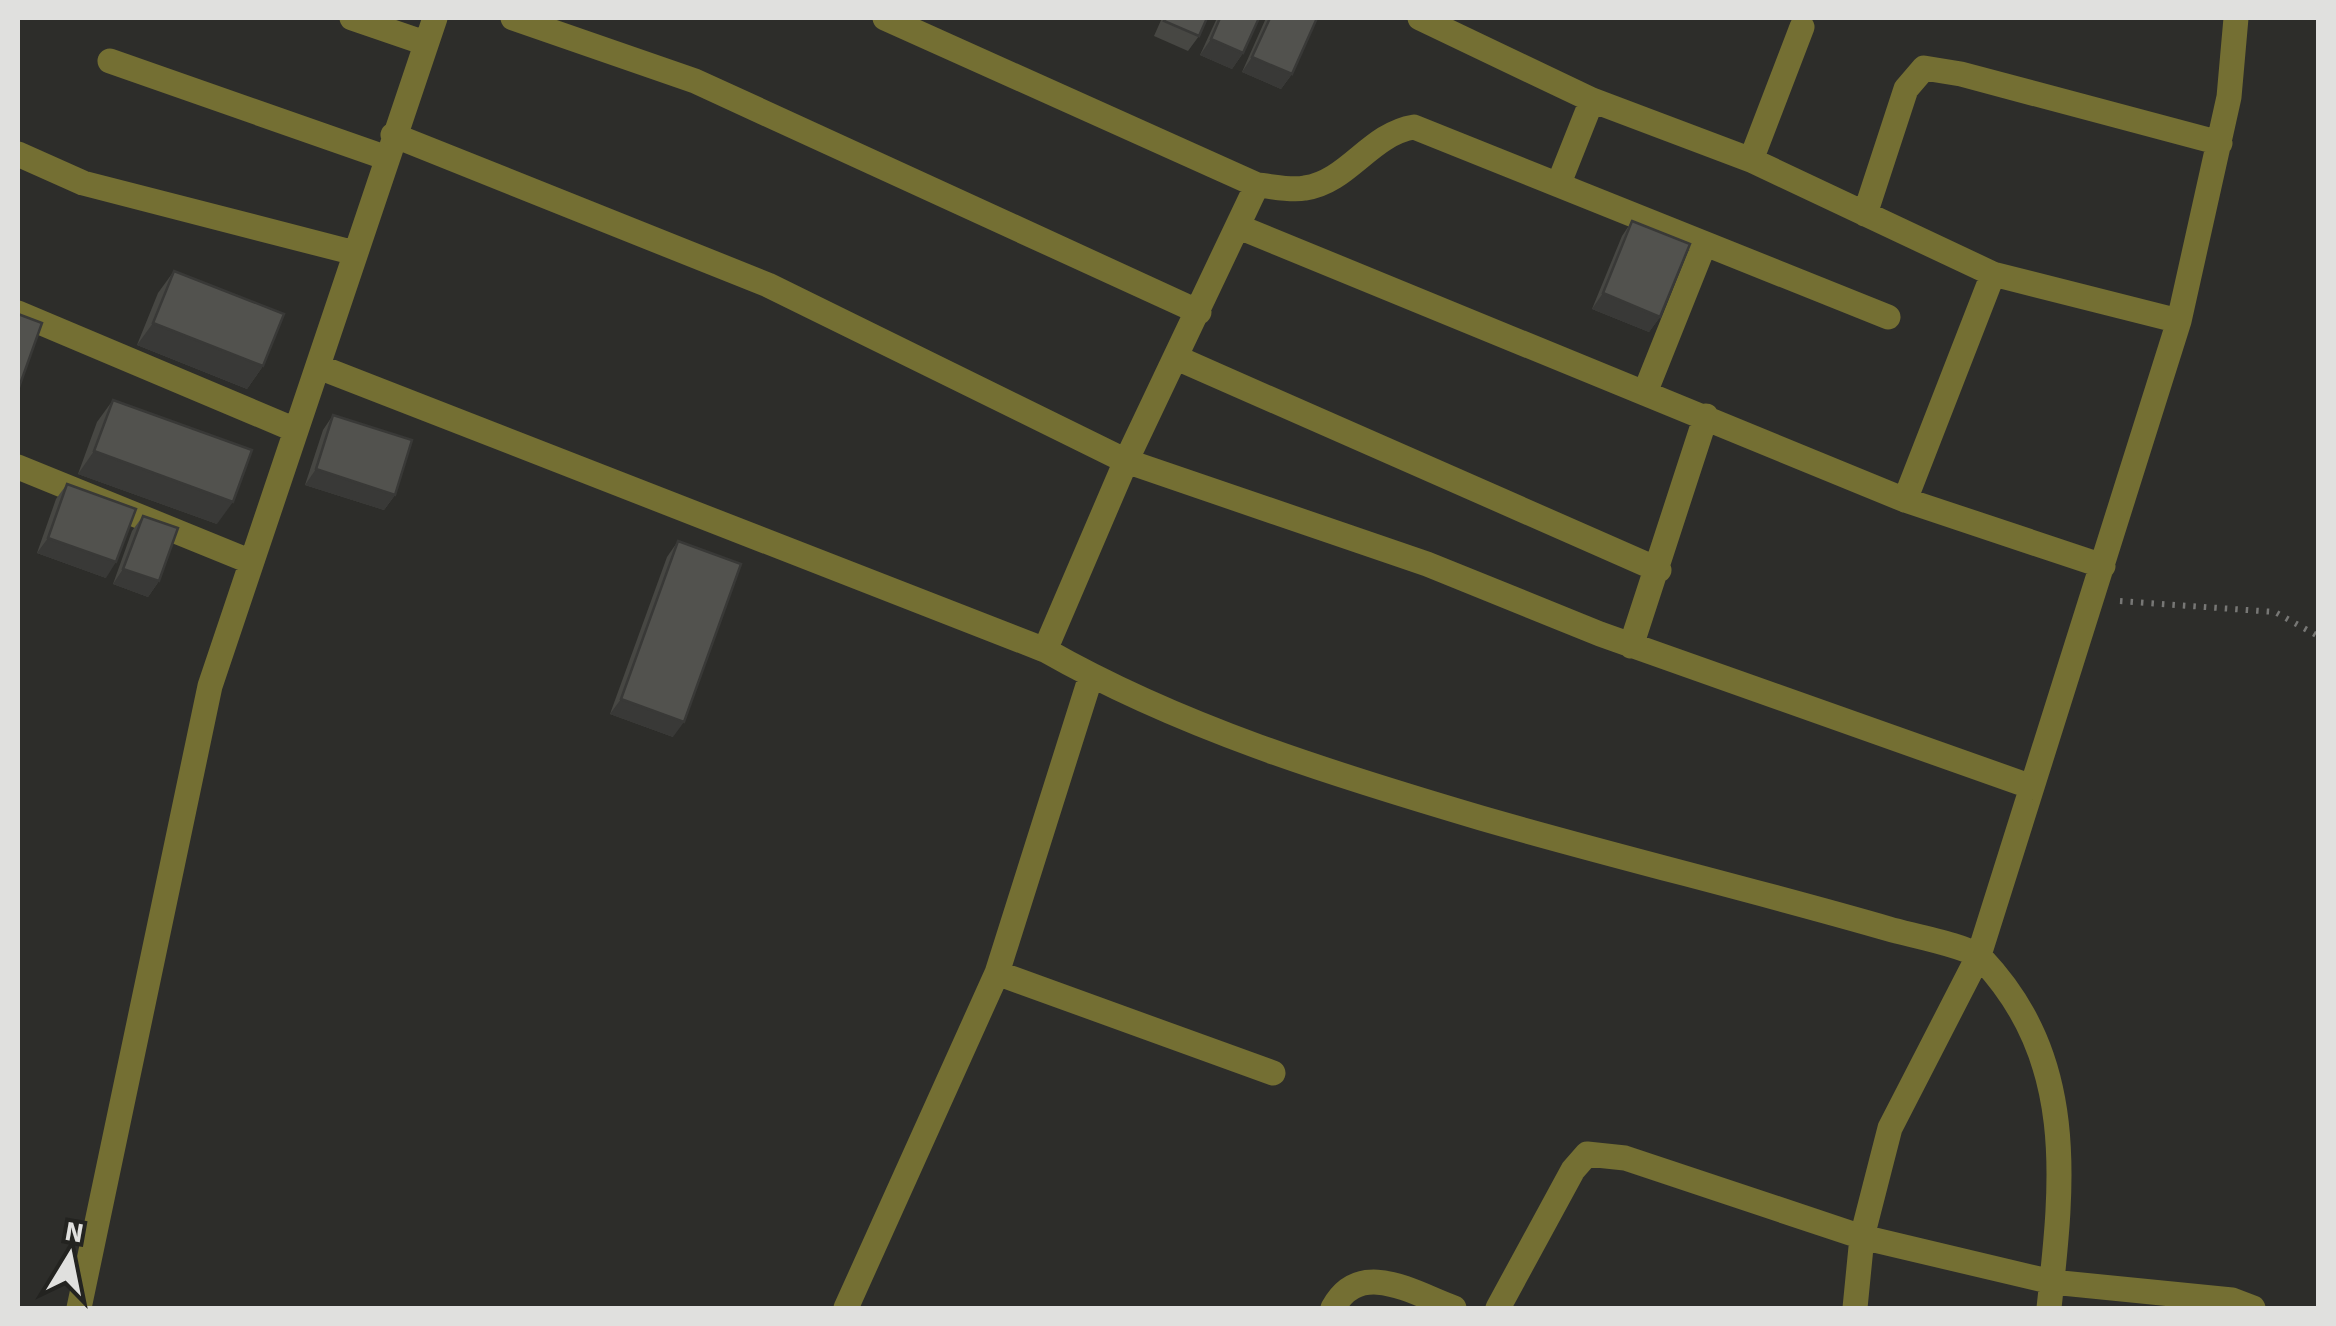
<svg xmlns="http://www.w3.org/2000/svg" width="2336" height="1326" viewBox="0 0 2336 1326" font-family="'Source Sans 3',sans-serif">
<style>
.lines{fill:none;stroke-linecap:round;stroke-linejoin:round}
.path{stroke:#777775;stroke-width:6;stroke-dasharray:2.5 8;stroke-linecap:butt}
.minor{stroke:#746f33;stroke-width:25}
.wall{fill:#474743}
.shaded-wall{fill:#393937}
.building{fill:#52524e;stroke:#393937;stroke-width:2.5}
</style>
<rect width="100%" height="100%" fill="#2d2d2a"/>
<g class="lines">
<path class="path" d="M2120,601L2275,612L2318,636"/>
<path class="minor" d="M352,18L425,43
M513,18L695,81L1199,312
M885,18L1257,185C1272,186 1290,191 1305,188C1348,182 1370,134 1414,127L1888,317
M1420,18L1592,100L1751,160L1993,274L2179,321
M110,61L387,158
M393,135L768,285L1126,461L1427,564L1600,634L2032,787
M18,154L83,183L355,253
M1751,160L1802,27
M1559,183L1592,100
M1865,214L1906,89L1924,68L1961,74L2220,143
M1239,227L1905,500L2103,566
M18,313L293,429
M1177,358L1659,570
M319,367L1045,650C1180,727 1332,774 1481,818C1616,857 1754,890 1889,929C1909,935 1970,946 1982,959C2077,1060 2063,1181 2049,1308
M1646,390L1704,245
M18,467L249,561
M1905,500L1993,274
M1631,646L1706,416
M1045,650L1126,461L1257,185
M997,973L1273,1073
M79,1308L210,686L435,18
M846,1308L997,973L1091,676
M1333,1308C1360,1258 1413,1293 1454,1308
M1498,1308L1573,1170L1587,1154L1625,1158L1862,1237L2052,1282L2232,1300L2253,1308
M1855,1308L1862,1237L1890,1128L1979,955L2179,321L2229,97L2236,18"/>
</g>
<path class="wall" d="M1162,18H1207L1199,36L1188,51L1154,36Z
M1217,18H1259L1243,53L1232,69L1200,55Z
M1266,18H1317L1292,74L1281,89L1242,72Z
M1632,221L1660,317L1649,332L1592,309L1622,236Z
M174,271L263,366L247,389L137,345L158,293Z
M113,400L217,524L78,474L97,422Z
M333,415L395,495L384,510L305,485L323,430Z
M67,484L106,578L37,553L56,499Z
M143,516L159,581L148,597L113,584L132,531Z
M678,541L673,737L610,714L667,557Z"/>
<path class="shaded-wall" d="M1211,39L1243,53L1232,69L1200,55Z
M1252,57L1292,74L1281,89L1242,72Z
M1603,293L1660,317L1649,332L1592,309Z
M153,323L263,366L247,389L137,345Z
M94,451L233,502L217,524L78,474Z
M316,469L395,495L384,510L305,485Z
M48,538L116,562L106,578L37,553Z
M123,569L159,581L148,597L113,584Z
M621,699L684,722L673,737L610,714Z"/>
<path class="building" d="M1166,18H1207L1199,36L1164,21Z
M1220,18H1259L1243,53L1211,39Z
M1270,18H1317L1292,74L1252,57Z
M1632,221L1690,244L1660,317L1603,293Z
M174,271L284,314L263,366L153,323Z
M18,314L42,323L18,390Z
M113,400L252,450L233,502L94,451Z
M333,415L412,440L395,495L316,469Z
M67,484L136,509L116,562L48,538Z
M143,516L178,528L159,581L123,569Z
M678,541L741,564L684,722L621,699Z"/>
<rect width="2336" height="1326" fill="none" stroke="#e0e0de" stroke-width="40"/>
<g transform="translate(70 1256) rotate(10)" stroke="#232320" stroke-width="8" paint-order="stroke">
<path d="M0-8L18 38L0 25L-18 38Z" fill="#e0e0de"/>
<text y="-15" font-size="28" font-weight="bold" text-anchor="middle" fill="#e0e0de">N</text>
</g>
</svg>
